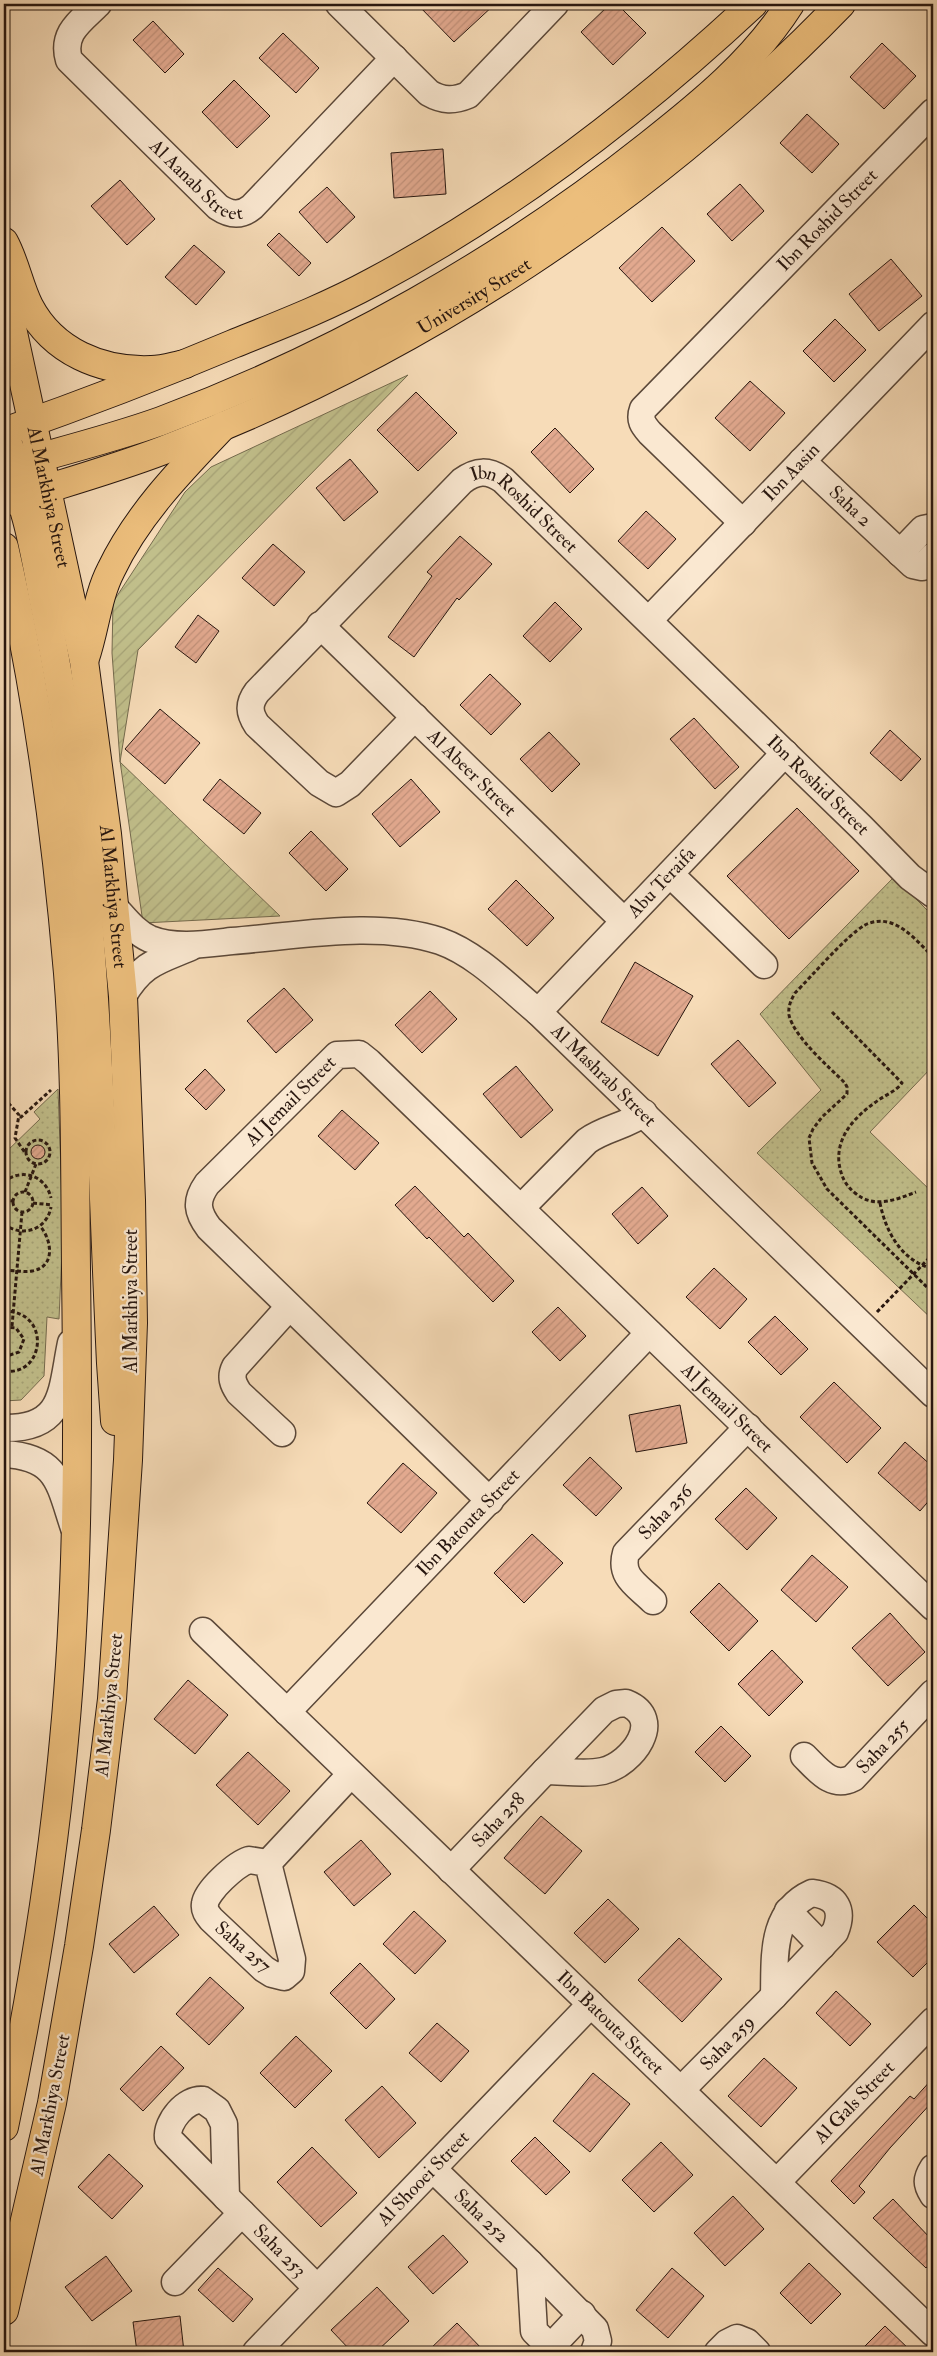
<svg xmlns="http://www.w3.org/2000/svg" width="937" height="2356" viewBox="0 0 937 2356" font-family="'IM FELL Double Pica',serif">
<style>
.park{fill:url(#park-dots);stroke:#746a4d}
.garden{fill:url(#garden-furrows);stroke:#746a4d}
.building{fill:url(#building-hatch);stroke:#27160f}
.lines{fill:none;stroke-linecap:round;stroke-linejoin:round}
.minor-casing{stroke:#5b4839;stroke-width:29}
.major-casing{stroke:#27160f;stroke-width:30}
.highway-casing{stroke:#27160f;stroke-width:30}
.path{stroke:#27160f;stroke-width:3;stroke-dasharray:4 2.5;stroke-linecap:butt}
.minor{stroke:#fae8d1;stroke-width:26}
.major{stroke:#ecbe7c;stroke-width:28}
.highway{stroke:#ecbe7c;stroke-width:28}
.labels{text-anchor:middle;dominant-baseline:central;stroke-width:4.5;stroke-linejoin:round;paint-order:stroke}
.street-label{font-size:19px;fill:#27160f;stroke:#fae8d1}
</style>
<defs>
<pattern id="park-dots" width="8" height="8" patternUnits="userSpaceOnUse" patternTransform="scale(1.25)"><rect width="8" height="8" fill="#c1bf8b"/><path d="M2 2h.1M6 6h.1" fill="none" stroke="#a6a377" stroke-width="1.8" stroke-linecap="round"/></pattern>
<pattern id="garden-furrows" width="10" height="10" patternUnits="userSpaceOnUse" patternTransform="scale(1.25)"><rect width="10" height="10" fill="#c1bf8b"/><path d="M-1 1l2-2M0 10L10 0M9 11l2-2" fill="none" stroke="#a6a377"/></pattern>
<pattern id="building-hatch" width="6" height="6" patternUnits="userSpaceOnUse" patternTransform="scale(1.25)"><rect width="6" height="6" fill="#e2a98f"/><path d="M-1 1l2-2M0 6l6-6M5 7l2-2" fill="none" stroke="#c2917a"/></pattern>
</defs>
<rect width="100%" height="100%" fill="#f7dcb8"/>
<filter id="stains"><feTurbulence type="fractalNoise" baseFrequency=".004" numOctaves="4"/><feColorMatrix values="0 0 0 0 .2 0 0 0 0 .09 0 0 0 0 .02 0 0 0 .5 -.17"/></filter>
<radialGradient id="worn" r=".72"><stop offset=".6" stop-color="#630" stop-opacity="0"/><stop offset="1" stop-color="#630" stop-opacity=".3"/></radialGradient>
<path class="park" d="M894,877L933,916V1066L870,1132L933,1193V1320L757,1153L821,1090L760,1014Z
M58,1089L63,1227L59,1319L47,1317L44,1376L21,1400L4,1401V1154L40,1119L34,1112Z"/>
<path class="garden" d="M408,375L138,650L120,762L280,916L143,923L120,761L112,653L113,602L185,492L211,467Z"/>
<path class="building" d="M417,4H495L454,42Z
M610,4H617L646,33L613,65L581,32Z
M153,21L184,54L165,73L133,40Z
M283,33L319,68L296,93L259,58Z
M882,43L916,76L884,109L850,77Z
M234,80L270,116L237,148L202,112Z
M807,114L839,144L812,173L780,143Z
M443,149L446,194L394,198L391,153Z
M120,180L155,219L127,245L91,206Z
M740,184L764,211L732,241L707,214Z
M327,187L355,217L327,243L299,212Z
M662,227L695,261L652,302L619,268Z
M279,233L311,263L299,276L267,245Z
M194,245L225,272L196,305L165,277Z
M891,259L922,296L879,331L849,294Z
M835,319L866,350L834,382L803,351Z
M750,381L785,413L750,451L715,418Z
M416,392L457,433L418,471L377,430Z
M555,428L594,469L570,493L531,452Z
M350,459L378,492L344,521L316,488Z
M646,511L676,539L648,569L618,541Z
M460,536L492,564L459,600L457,598L414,657L388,637L432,576L427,572Z
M273,544L305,572L274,606L242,578Z
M555,602L582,629L550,662L523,636Z
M198,615L219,631L196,663L175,647Z
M490,674L521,704L491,735L460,705Z
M160,709L200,743L165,784L125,749Z
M694,718L739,767L715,789L670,739Z
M890,730L921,759L901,781L870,753Z
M549,732L580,764L552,792L520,759Z
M220,779L261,813L244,834L203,800Z
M411,779L440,812L400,847L372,814Z
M797,808L859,871L789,939L727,876Z
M311,831L348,869L326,891L289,853Z
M516,880L554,918L527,946L488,909Z
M635,962L693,996L658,1056L601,1022Z
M284,988L313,1020L276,1053L247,1021Z
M430,991L457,1019L422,1053L395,1025Z
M738,1040L776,1083L749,1107L711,1064Z
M516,1066L553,1110L521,1138L483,1094Z
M205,1069L225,1090L206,1110L185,1089Z
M342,1110L379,1143L355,1170L318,1136Z
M31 1152a7 7 0 1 1 14 0a7 7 0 1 1-14 0Z
M415,1186L464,1237L468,1233L514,1281L493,1302L429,1237L427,1239L395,1205Z
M642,1187L668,1216L638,1244L612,1214Z
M714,1268L747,1299L720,1329L686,1297Z
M558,1307L586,1336L560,1361L532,1332Z
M775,1316L808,1349L781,1375L748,1342Z
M834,1382L881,1428L847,1463L800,1417Z
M680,1405L687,1443L636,1452L629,1415Z
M905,1442L933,1467V1496L920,1511L878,1473Z
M590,1457L622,1488L596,1516L563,1485Z
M403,1463L437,1493L401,1533L367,1503Z
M746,1488L777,1518L747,1550L715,1519Z
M532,1534L563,1563L524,1603L494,1573Z
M812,1555L848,1587L816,1622L781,1590Z
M719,1583L758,1621L729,1651L690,1612Z
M890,1613L925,1652L888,1686L852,1648Z
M772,1650L803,1682L769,1716L738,1684Z
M188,1680L228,1715L195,1754L154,1719Z
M721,1726L751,1756L725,1782L695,1752Z
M248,1752L290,1791L258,1825L216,1785Z
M541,1816L582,1851L545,1894L504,1858Z
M361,1840L391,1874L354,1906L324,1872Z
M608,1899L639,1929L605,1963L574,1933Z
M914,1905L933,1924V1957L913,1977L877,1942Z
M154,1906L179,1935L134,1973L109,1944Z
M414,1911L446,1941L415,1974L383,1944Z
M679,1938L722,1979L682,2022L638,1980Z
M360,1963L395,1999L366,2029L330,1993Z
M210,1977L244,2008L209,2045L176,2014Z
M836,1991L871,2024L850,2046L816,2013Z
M437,2023L469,2051L441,2082L409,2053Z
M296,2036L332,2071L295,2108L260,2073Z
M161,2046L184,2068L143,2111L120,2089Z
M764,2058L797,2088L761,2127L728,2096Z
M593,2073L630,2104L590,2152L553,2121Z
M933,2078V2101L890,2148L859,2186L865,2192L854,2204L831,2181L910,2096L914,2099Z
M382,2086L416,2123L379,2158L345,2120Z
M535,2137L570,2172L546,2195L511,2161Z
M661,2142L693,2175L654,2212L622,2180Z
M312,2147L357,2193L321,2227L277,2182Z
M109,2154L143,2186L112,2219L78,2187Z
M733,2196L764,2229L725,2266L694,2233Z
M893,2199L933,2241V2260L926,2268L873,2218Z
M443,2235L468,2262L433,2294L408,2267Z
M106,2256L132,2291L92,2321L65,2287Z
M809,2263L841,2294L811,2324L780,2293Z
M218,2268L253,2299L233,2322L198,2290Z
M672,2268L704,2296L668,2338L636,2310Z
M377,2287L409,2321L376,2352H352L331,2330Z
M180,2316L184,2352H137L133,2322Z
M457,2323L485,2352H427Z
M885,2326L912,2352H859Z"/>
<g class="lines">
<defs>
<g id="minor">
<path id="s1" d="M98,4C81,21 61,33 69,60L218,207C230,215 241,216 252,207L394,58"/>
<path d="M339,4L429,93C443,101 454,101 468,95L555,4"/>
<path id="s2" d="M802,461L913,565L922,567L933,556"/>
<path id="s3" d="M743,523L650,433C643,425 639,420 643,409L933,112"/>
<path d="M900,553L923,529L933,527"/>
<path id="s4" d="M649,620L933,325"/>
<path id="s5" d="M320,625L624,921"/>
<path id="s6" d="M415,717L350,784L336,793L319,783L257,725C249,713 248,704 257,692L462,481C477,470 488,470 503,480L861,827L910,877L933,894"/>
<path d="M670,874L764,965"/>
<path id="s7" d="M116,909C126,920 136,933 150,939C175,949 206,944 232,941C298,936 376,920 440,941C477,954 508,987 538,1012L933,1394"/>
<path d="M123,996C142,963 158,961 191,947"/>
<path id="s8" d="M538,1012L785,753"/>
<path d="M521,1208L587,1141C605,1128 627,1126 644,1113"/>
<path d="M4,1428C65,1429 61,1391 71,1343"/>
<path d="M282,1433L239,1393C233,1384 230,1377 235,1367L289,1307"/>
<path d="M4,1454C58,1457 59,1483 74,1528"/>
<path id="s9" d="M490,1501L209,1228C197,1212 195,1201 207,1184L337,1055L359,1054L369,1062L933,1607"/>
<path id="s10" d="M653,1601C637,1585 619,1577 626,1553L748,1427"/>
<path id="s11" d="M203,1631L933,2333"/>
<path d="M626,1703C666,1719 632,1764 603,1771C585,1775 563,1771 545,1771L604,1710L616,1704Z"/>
<path id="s12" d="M287,1712L649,1333"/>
<path id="s13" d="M804,1756C818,1770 832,1789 853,1778L933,1693"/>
<path d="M249,1860L268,1863L292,1959L291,1971L284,1977L272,1974L264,1969L211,1919C207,1914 204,1910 205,1904C206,1891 236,1864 249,1860Z"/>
<path d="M268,1863L351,1774"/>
<path id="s14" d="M451,1870L545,1771"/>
<path d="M812,1893C837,1896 844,1910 835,1932L774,1996C775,1957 770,1912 812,1893Z"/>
<path d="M788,1911L822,1946"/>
<path id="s15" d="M681,2090L774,1996"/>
<path d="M203,2100L217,2110L224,2124L226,2197L168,2138C166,2122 186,2098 203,2100Z"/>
<path d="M933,2168C926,2179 926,2184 933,2195"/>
<path id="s16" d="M434,2170L530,2263"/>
<path id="s17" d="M777,2182L933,2021"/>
<path id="s18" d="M226,2197L317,2288"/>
<path d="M175,2282L242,2213"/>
<path d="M550,2348L582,2314"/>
<path id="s19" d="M256,2352L591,2004"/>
<path d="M555,2352L534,2331L530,2263L595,2329L598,2341L594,2352"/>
<path d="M718,2352L727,2343L737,2338L747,2342L757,2352"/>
</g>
<g id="major">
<path d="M4,432C81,405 157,376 233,344C280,325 327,307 373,282C512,208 638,111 753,4"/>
<path id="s20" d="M4,502C57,485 112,470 164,450C418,353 652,199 841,4"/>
</g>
<g id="highway">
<path d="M4,242C15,262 19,286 29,306C53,352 102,372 151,370C163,370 174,366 185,364"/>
<path id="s21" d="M4,291L84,661L107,834L123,996L131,1200L133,1323L128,1460L112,1699L96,1830L79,1946L52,2103L4,2311"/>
<path d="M4,435L13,456L30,475"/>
<path d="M4,463C28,500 36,563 45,607C97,857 99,1109 111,1363L115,1421"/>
<path d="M25,464L41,457C81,446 122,435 161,421C335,356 503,261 649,145C701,104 754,61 790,4"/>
<path d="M4,547C36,685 56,832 68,973C76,1072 75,1171 76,1269C78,1425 79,1584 64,1740C52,1870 31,1999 4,2127"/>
<path d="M85,658C95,629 97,597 111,570C137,515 182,469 223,426"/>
</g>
</defs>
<use href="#minor" class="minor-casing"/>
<use href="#major" class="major-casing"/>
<use href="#highway" class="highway-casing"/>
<path class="path" d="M933,957C921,945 908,929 891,923C882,920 873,921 865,925C846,936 812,976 795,993C791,1000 788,1006 789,1015C794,1037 829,1067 845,1083L847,1087V1094L822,1117L813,1129L809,1138L812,1163L827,1189L933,1293
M832,1012L902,1083C897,1090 888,1094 880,1099C858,1114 836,1134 839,1163C841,1176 845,1185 855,1193C874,1209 895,1200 916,1192
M4,1098L19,1115L15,1138L26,1154
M20,1118L51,1090
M26 1152a12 12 0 1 1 24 0a12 12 0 1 1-24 0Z
M4,1182C22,1167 46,1176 51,1198
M25,1192L36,1164
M13 1202a10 10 0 1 1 20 0a10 10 0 1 1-20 0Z
M4,1200L13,1201
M33,1203L52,1205
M880,1203C886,1233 902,1261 933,1269
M4,1224C22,1238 47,1230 51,1207
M4,1271C13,1269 23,1273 32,1271C56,1267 52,1240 40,1226
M4,1311C52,1311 45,1377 4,1371
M877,1312L933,1254
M12,1326L22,1212
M4,1327L16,1328L24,1339L19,1352L10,1355L4,1354"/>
<use href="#minor" class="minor"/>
<use href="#major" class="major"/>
<use href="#highway" class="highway"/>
</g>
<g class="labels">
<g class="street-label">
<text stroke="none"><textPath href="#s1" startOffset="244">Al Aanab Street</textPath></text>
<text stroke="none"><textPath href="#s3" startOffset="420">Ibn Roshid Street</textPath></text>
<text stroke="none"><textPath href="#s20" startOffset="515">University Street</textPath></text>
<text stroke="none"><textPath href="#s4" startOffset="205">Ibn Aasin</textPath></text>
<text stroke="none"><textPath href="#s21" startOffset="211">Al Markhiya Street</textPath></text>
<text stroke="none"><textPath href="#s2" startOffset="66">Saha 2</textPath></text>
<text stroke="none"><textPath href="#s6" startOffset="622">Ibn Roshid Street</textPath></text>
<text stroke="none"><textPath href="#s5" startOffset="212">Al Abeer Street</textPath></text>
<text stroke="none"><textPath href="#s6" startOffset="1028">Ibn Roshid Street</textPath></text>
<text stroke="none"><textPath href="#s8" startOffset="179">Abu Teraifa</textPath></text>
<text stroke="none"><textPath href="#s21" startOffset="616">Al Markhiya Street</textPath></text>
<text stroke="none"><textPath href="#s7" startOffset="551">Al Mashrab Street</textPath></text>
<text stroke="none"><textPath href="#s9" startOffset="558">Al Jemail Street</textPath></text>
<text transform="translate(131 1301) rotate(-90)">Al Markhiya Street</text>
<text stroke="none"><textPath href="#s9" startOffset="1156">Al Jemail Street</textPath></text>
<text stroke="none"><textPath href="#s10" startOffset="116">Saha 256</textPath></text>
<text stroke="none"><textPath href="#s12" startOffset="262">Ibn Batouta Street</textPath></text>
<text transform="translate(109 1705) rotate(-84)">Al Markhiya Street</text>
<text stroke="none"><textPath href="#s13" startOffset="102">Saha 255</textPath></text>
<text stroke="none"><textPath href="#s14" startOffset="69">Saha 258</textPath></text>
<text transform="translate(243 1947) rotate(41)">Saha 257</text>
<text stroke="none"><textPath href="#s11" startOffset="565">Ibn Batouta Street</textPath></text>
<text stroke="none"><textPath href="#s15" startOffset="66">Saha 259</textPath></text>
<text stroke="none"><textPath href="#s17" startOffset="111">Al Gals Street</textPath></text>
<text transform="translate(50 2105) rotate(-79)">Al Markhiya Street</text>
<text stroke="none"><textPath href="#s19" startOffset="241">Al Shooei Street</textPath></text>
<text stroke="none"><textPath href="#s16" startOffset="66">Saha 252</textPath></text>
<text stroke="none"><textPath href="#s18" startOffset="76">Saha 253</textPath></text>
</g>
</g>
<rect width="937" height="2356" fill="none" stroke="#f7dcb8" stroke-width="20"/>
<rect x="5" y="5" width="927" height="2346" fill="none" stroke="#27160f" stroke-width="2.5"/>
<rect x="10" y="10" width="917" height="2336" fill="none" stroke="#27160f"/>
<rect width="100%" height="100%" filter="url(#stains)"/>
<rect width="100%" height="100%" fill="url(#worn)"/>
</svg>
